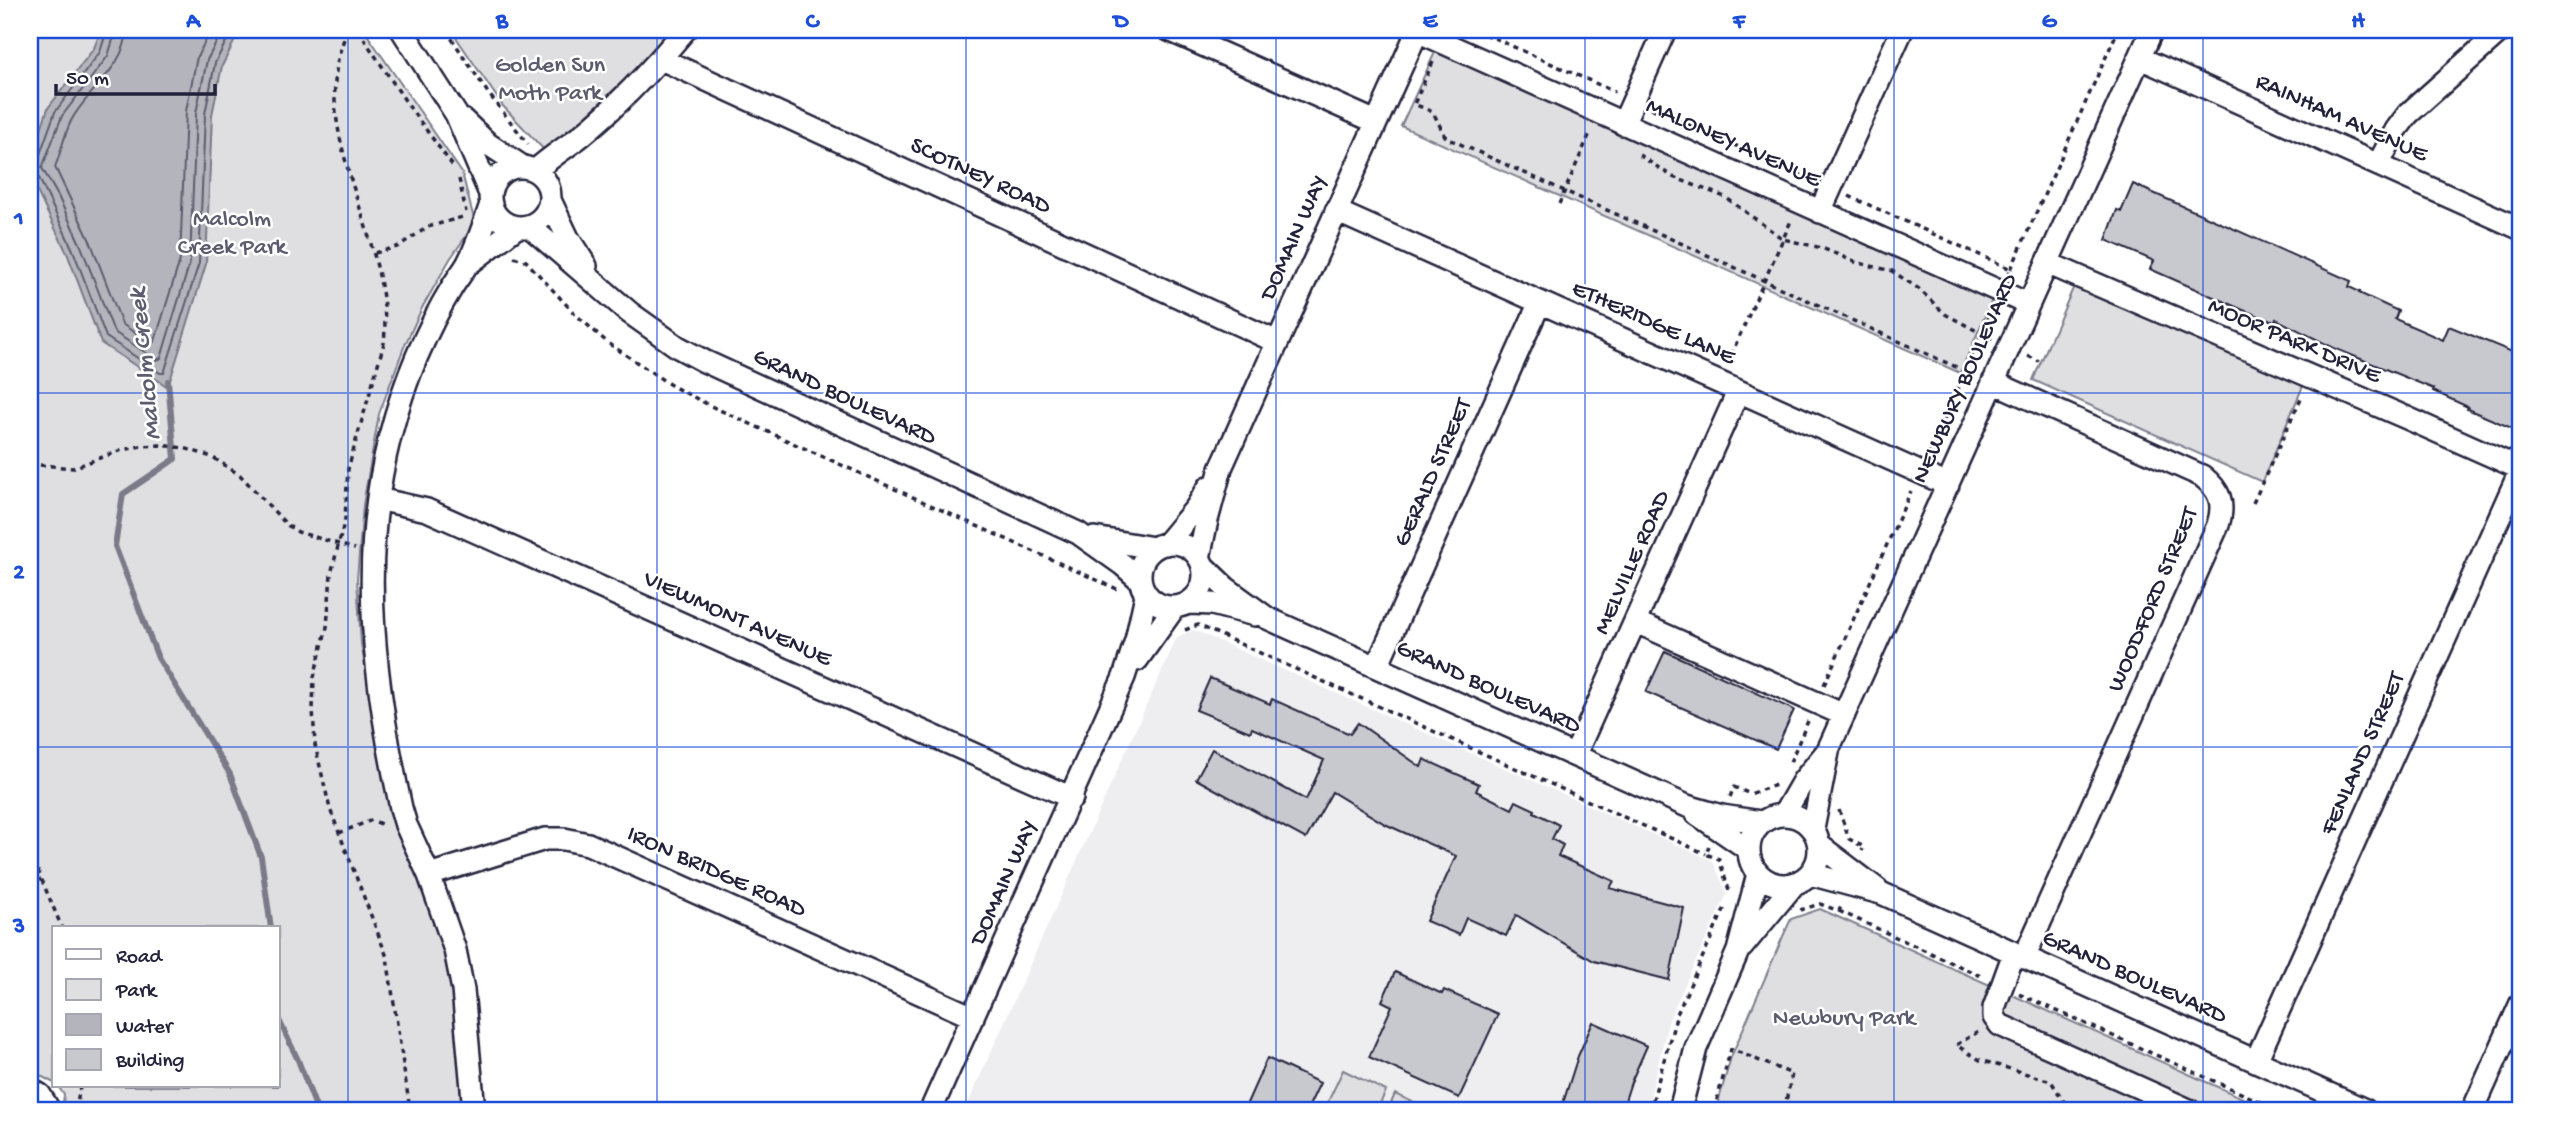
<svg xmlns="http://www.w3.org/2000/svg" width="2551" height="1140" viewBox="0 0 2551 1140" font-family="'Gochi Hand',sans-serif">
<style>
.built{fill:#eeeef1}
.green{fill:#dfdfe2;stroke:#80808e;stroke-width:2}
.water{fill:#b4b4bc;stroke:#7a7a88;stroke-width:2}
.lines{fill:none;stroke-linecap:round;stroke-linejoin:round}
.shore{stroke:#5c5c6f;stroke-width:2}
.stream{stroke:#7a7a88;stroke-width:6}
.building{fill:#c8c8cf;stroke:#22223b;stroke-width:2}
.minor-casing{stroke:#22223b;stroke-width:26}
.path{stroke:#22223b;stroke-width:3.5;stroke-dasharray:5 5;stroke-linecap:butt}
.minor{stroke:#fff;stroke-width:21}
.grid{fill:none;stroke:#1d4ed8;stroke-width:2;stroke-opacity:0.55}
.labels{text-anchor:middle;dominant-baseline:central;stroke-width:5;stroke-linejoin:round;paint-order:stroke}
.park-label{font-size:24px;fill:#5b5b6d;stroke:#fff}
.street-label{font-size:24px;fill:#22223b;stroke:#fff}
.water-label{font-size:26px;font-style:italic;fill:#5c5c6f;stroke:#fff}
.neatline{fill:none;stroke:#1d4ed8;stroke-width:2.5}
.grid-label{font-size:23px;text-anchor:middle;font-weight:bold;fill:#1d4ed8}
</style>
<rect width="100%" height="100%" fill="#fff"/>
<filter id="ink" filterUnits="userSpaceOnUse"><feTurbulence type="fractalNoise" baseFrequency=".0143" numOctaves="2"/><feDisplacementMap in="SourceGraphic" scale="14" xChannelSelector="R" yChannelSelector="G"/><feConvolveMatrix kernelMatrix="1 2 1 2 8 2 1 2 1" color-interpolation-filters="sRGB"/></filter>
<g filter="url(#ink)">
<path class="built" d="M1194,630L1713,861L1727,894L1669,1019L1647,1110H965L1177,637Z"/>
<path class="green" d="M30,30H364L462,173L475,223L450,259L422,308L404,347L379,414L363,505L357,579L361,644L392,815L433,912L452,973L462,1110H62L64,1095L58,1086H278V928H54V1083L39,1075L30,1073Z
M451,30H669L654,52L555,145L545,151L503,106Z
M1436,50L1992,300L1960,373L1401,126Z
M2074,286L2303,386L2262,482L2033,380Z
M1820,909L2269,1110H1716L1731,1057L1784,934L1791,919Z
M1343,1070L1386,1091L1377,1110H1324Z
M1395,1094L1430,1110H1388Z"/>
<path class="water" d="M101,30H240L222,66L212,115L206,264L168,387L101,343L67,253L31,179L32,156L48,108L94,48Z"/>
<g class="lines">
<path class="shore" d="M116,30L108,56L62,116L42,168L58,196L81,246L114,332L157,360L161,358L190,262L196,113L207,60L223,30
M127,30C125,68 87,90 71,121C64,135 61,153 55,167L91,243L122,324L151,344L155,341L180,260L186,111L197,57L211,30
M30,160L39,157L55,112L100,52L107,30
M30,174L39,178L73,250L106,337L160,373H164L199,263L205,114L215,63L232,30"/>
<path class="stream" d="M168,381L175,459L123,494L115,546L158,658L230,774L261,857L271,928
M278,1018L298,1060L317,1110"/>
</g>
<path class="building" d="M2133,184L2351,281L2349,287L2360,292L2359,293L2398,311L2395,319L2443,340L2449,326L2515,353L2513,360L2521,363V432L2467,409L2468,407L2433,391L2434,389L2334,348L2276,319L2275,322L2243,310L2150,269L2154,261L2106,240L2117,210L2121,212Z
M1665,651L1794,710L1776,749L1646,692Z
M1210,678L1270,704L1272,699L1350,734L1358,723L1421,767L1424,759L1479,784L1476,791L1512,809L1516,801L1535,810L1534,812L1559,825L1552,839L1563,845L1558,856L1614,881L1610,888L1684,908L1669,980L1594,961L1516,915L1506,936L1466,918L1459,935L1426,921L1456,856L1385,824L1332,792L1306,839L1196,779L1212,749L1306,800L1324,760L1252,728L1250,732L1196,710Z
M1395,972L1442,994L1444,990L1498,1014L1459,1098L1369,1057L1392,1006L1382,1001Z
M1593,1022L1647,1046L1631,1082L1622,1110H1586L1563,1103L1578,1056Z
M1267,1058L1320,1083L1307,1110H1244Z"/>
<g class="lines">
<defs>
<path id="minor" d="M402,30L456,114L490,194
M1169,30L1376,122
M1417,31L2028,304
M2140,58L2521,229
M661,59L1277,342
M463,120L488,144L523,167
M1623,124L1665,30
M2378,165L2396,130L2408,114L2502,30
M490 197a30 30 0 1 1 60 0a30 30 0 1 1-60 0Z
M535,171C550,157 567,147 582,135C620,104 654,67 685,30
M550,200L568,238L586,266
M1336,211L1948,485
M1820,212L1902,30
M529,226L630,313L678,347L704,361L1078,533L1123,565L1140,580
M470,263L517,227
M2047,263L2407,418L2521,469
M1993,382L2202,476C2220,490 2225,503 2218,525L2024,958
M378,499L427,510L1072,798
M1094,538L1154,548
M1140 575a32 32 0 1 1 64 0a32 32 0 1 1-64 0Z
M1166,544L1196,508L1209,487
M1199,558L1207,520L1221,468L1418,30
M1203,566L1226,588L1267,618L1687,806L1722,816L1761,822
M1190,603L1212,604L1255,615
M1636,622L1844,715
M1137,660L1174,608
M1377,666L1540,302
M1575,755L1738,392
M1697,814L1748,849
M1784,814L1803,781L1828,750L2152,30
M1749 850a35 35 0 1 1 70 0a35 35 0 1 1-70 0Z
M1813,829L1828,752
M1819,845L1877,889
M1810,874L1881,893L2365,1110
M429,875L545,839H564L588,844L973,1017
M1742,947L1795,883
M2014,953L1994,1008V1017L2000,1025L2189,1110
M2256,1061L2521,469
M30,1089L40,1095L49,1110
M474,1110L463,990L455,950L429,875L406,825L401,808C367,652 353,507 417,356C427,333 438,310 451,289C456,280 463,272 468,263C478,244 484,224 491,204
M931,1110L1124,677L1136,640L1146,595
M1680,1110L1696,1048L1738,951L1758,874
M2473,1110L2521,1003"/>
</defs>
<use href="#minor" class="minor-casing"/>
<path class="path" d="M348,30C301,129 395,239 384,343L348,469L345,519L331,574L327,627L314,677L313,709L315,745L330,809L387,957L410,1110
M358,30L408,105L455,169
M446,30L488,93L528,144
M1476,30L1615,92
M1433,62L1414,104L1433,112L1445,136L1449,139L1965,371L1991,311
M1651,108L1813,180
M1639,155L1673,177L1725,197L1783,239L1822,248L1855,262L1892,271L1919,289L1945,314L1992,339
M459,179L466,212
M1849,196L2011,269L2009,273
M1559,204L1591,131
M375,253L397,247L428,227L466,216
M514,257L526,261L575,314L608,343L672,386L715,408L1117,589
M2011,269L2118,30
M2028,356L2039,361
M1727,364L1791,221
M1928,456L1965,371
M30,464L73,468L119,451L141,446L160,445L184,448L212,457L240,475L287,525L298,532L355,549
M2253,503L2302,396
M1185,630L1198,625L1706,854
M1824,685L1911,491
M1790,762L1808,721
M1730,797L1734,787L1750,794L1776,785
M1839,810L1849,839L1864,847L1862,851
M339,833L372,820L385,826
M1709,846L1706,854L1719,859L1730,893
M30,852L62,928
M30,885L41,879
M1800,910L1820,904L1839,911L1842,904
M1839,911L1983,977
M2019,994L2279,1110
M1978,1032L1956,1045L1980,1060L2051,1081L2069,1110
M76,1110L80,1086
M1650,1110L1677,1014L1726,905
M1714,1110L1731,1049L1792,1074L1784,1110"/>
<use href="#minor" class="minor"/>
</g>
</g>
<path class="grid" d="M348,30V1110M657,30V1110M966,30V1110M1276,30V1110M1585,30V1110M1894,30V1110M2203,30V1110M30,393H2521M30,747H2521"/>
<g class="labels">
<g class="park-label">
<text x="550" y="66">Golden Sun<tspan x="550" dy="28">Moth Park</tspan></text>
<text x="232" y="220">Malcolm<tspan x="232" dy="28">Creek Park</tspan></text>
<text x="1844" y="1019">Newbury Park</text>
</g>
<g class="street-label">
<text transform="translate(2341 119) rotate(24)">RAINHAM AVENUE</text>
<text transform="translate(1733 144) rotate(24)">MALONEY AVENUE</text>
<text transform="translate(980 177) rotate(25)">SCOTNEY ROAD</text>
<text transform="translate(1295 238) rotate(-66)">DOMAIN WAY</text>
<text transform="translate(1653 324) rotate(24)">ETHERIDGE LANE</text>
<text transform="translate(2294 342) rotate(23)">MOOR PARK DRIVE</text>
<text transform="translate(1966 379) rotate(-66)">NEWBURY BOULEVARD</text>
<text transform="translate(844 398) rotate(25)">GRAND BOULEVARD</text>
<text transform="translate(1434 473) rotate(-66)">GERALD STREET</text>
<text transform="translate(1633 563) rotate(-66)">MELVILLE ROAD</text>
<text transform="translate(2154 600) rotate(-67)">WOODFORD STREET</text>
<text transform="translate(737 620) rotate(24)">VIEWMONT AVENUE</text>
<text transform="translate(1488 688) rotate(24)">GRAND BOULEVARD</text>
<text transform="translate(2364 754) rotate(-66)">FENLAND STREET</text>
<text transform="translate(716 873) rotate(24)">IRON BRIDGE ROAD</text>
<text transform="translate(1005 883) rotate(-66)">DOMAIN WAY</text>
<text transform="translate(2134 978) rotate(24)">GRAND BOULEVARD</text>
</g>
<g class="water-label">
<text transform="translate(147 364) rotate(-96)">Malcolm Creek</text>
</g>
</g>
<rect width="2551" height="1140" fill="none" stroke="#fff" stroke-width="77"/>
<rect x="52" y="926" width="228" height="161" fill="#ffffff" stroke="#a7a7b1" stroke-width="2"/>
<rect x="66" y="949" width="35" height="10" fill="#ffffff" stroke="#a7a7b1" stroke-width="2"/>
<text x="116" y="962" font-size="21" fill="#22223b">Road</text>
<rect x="66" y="979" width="35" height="21" fill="#dfdfe2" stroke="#a7a7b1" stroke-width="2"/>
<text x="116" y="996" font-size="21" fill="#22223b">Park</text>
<rect x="66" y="1014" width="35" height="21" fill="#b4b4bc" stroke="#a7a7b1" stroke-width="2"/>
<text x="116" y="1032" font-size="21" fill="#22223b">Water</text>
<rect x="66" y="1049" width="35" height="21" fill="#c8c8cf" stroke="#a7a7b1" stroke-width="2"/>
<text x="116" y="1066" font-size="21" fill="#22223b">Building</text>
<path d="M56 84v10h159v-10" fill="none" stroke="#22223b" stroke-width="3.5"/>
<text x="66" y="84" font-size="21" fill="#22223b" stroke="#ffffff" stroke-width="5" paint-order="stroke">50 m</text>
<rect x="38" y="38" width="2474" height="1064" class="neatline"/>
<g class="grid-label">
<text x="193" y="27">A</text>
<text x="502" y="27">B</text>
<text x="812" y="27">C</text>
<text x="1121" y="27">D</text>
<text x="1430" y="27">E</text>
<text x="1739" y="27">F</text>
<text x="2049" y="27">G</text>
<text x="2358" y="27">H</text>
<text x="19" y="224">1</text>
<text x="19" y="578">2</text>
<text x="19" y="932">3</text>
</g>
</svg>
